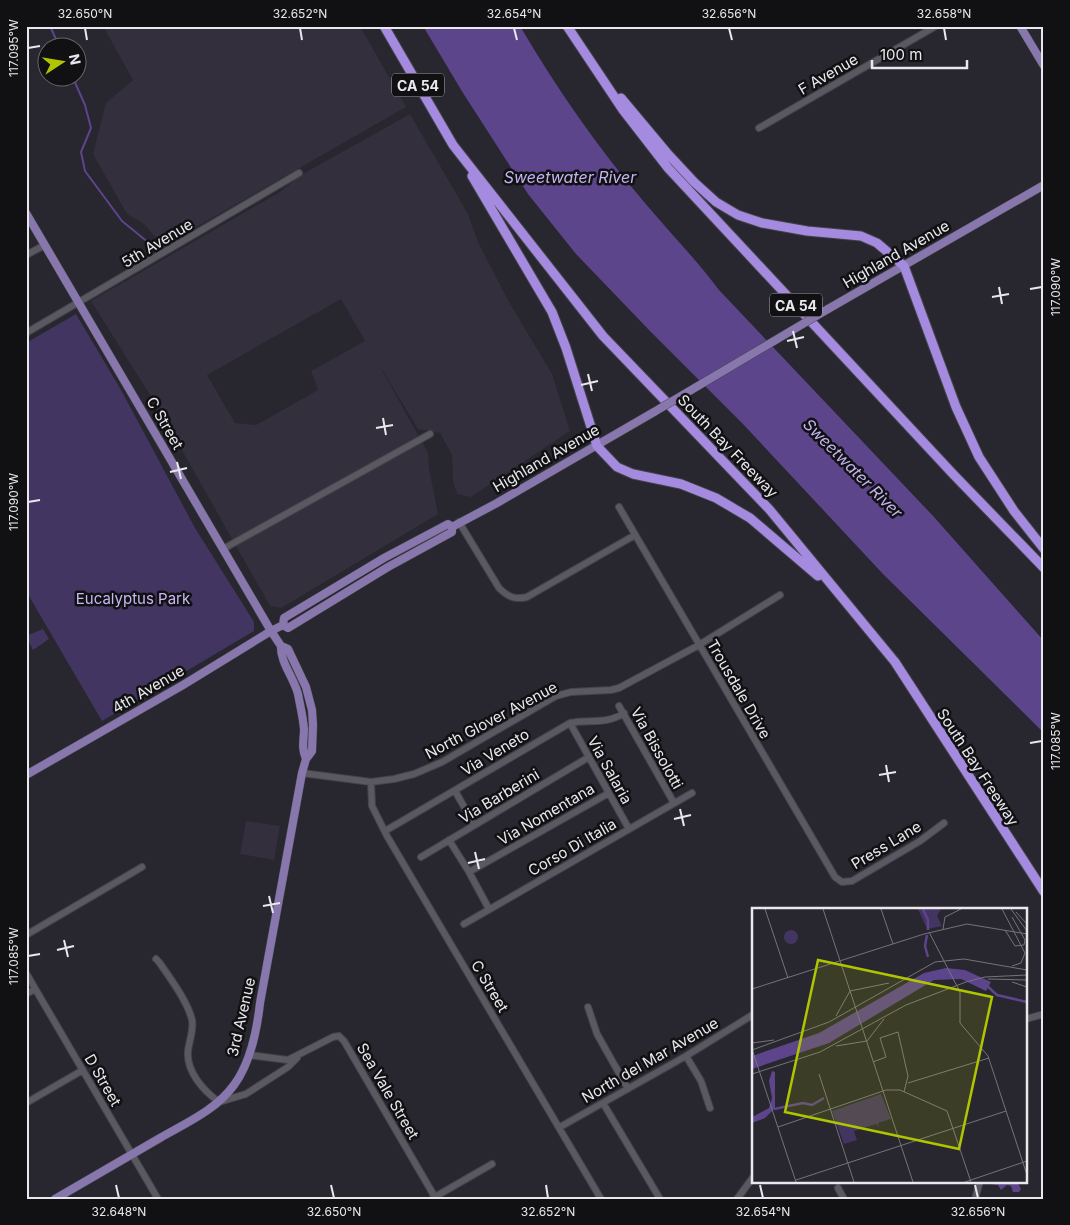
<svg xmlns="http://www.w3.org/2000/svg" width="1070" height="1225" viewBox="0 0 1070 1225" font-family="Inter,sans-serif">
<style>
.built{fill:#332f3c;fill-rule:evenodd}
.green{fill:#433562}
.water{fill:#5d458c}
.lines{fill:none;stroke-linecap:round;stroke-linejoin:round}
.stream{stroke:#5d458c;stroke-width:2}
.minor-casing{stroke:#45434a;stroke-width:8}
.major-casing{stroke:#45434a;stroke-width:9}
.highway-casing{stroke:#45434a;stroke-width:11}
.minor{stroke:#5a5861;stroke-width:6}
.major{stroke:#8777ad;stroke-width:8}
.highway{stroke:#a58be0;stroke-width:9}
.major-bridge-casing{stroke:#45434a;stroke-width:9;stroke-linecap:butt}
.major-bridge{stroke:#8777ad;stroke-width:8}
.ticks{fill:none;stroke:#e9e8ed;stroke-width:2}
.labels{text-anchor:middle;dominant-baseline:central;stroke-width:5;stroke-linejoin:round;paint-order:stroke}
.shield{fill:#111013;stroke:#a8a7ac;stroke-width:1}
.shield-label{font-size:14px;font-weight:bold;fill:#e9e8ed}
.street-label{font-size:15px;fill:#e9e8ed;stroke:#111013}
.park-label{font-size:15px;fill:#c8b7f4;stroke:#111013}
.water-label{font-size:16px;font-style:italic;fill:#c4b3f0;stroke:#111013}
.inset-river{fill:none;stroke:#5d458c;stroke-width:2.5}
.inset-road{fill:none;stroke:#75747a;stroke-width:1}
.view{fill:#b0c501;fill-opacity:0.15;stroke:#b0c501;stroke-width:2.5}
.inset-edge{fill:none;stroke:#e9e8ed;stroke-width:2.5}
.neatline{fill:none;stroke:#e9e8ed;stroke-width:2}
.ticks-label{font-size:12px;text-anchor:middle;fill:#e9e8ed}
</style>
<rect width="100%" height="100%" fill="#28262e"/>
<path class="built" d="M103,26H360L406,107L163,246L144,224L127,214L93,154L106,103L133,80Z
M410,114L468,214L478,242L509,302L552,374L570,431L471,497L457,494L453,481L452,455L440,433L418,429L378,363L428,453L429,468L438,514L281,608L270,606L157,406L91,301L280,192L301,175ZM341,299L365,341L311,371L318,390L256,425L235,423L207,375Z
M246,821L280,826L274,860L240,854Z"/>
<path class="green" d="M76,314L121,390L195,528L254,622V631L102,721L26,591V343Z
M43,629L49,639L33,650L26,636Z"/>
<path class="water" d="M423,26H520C557,89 598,148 645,203C669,232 696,259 719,290L934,517L1044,641V733L883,574L742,423L650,331L576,254L528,194L463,93Z
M990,1181H1014L1018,1183L1021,1189L1019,1192H1013L1011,1186L1007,1185L1001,1190L998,1185L991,1184Z"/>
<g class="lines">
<path class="stream" d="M50,26L60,48
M73,78L85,105L91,128L81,152L85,171L122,221L149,243"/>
<defs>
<path id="minor" d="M759,128L936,26
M26,255L45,245
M26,333L299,173
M619,507L835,877L842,882L852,881L920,841L944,823
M459,522L499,588C508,597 515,600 527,597L635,535
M223,549L430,434
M619,706L674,803
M570,723L629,829
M302,773L371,782L394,779L414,774L442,762L556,696L571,692L611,690L619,688L699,645L780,595
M371,782L372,806L387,836L601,1199
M455,791L474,824
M385,831L570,723C590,719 606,725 624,713
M449,840L469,872L489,909
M421,857L589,757
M469,872L609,793
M464,924L692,793
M26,935L142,867
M156,959L159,962C170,978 188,1002 192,1020C194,1030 189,1041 188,1051C186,1072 204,1091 219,1102L246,1094L288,1067L297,1058
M26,973L158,1199
M26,994L35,989
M588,1007L597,1034L628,1089
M1026,1019L1044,1014
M249,1055L288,1060L333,1037L339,1036L344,1041L436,1199
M686,1056L701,1081L710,1108
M26,1103L83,1070
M603,1103L660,1199
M560,1127L686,1056L754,1014
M838,1188L844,1199
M433,1198L492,1164
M737,1199L754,1176
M975,1199L980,1181"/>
<path id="major" d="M1020,26L1044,66
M26,213L271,631L281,646L288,649L306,687L312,710L313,725L312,751L306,759L302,773L260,1003C257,1030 251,1062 234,1085C216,1110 186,1123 160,1138C125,1158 90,1179 55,1199
M828,309L1044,185
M283,625L284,618L384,558L448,524L452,527
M281,646C280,662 294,678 298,694C300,705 303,717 304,729C304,741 301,747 306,759
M26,775L183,685L271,631L283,625L288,628L388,567L452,532V527L497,503L654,412"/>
<path id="highway" d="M384,26L453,145L603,336L769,509L895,662L1044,892
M567,26L623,110L668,168L953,474L1044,568
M621,98L667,153L694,182L716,202L738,215L762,223L807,231L861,236L877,243L904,266L956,407L979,457L1014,511L1044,549
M472,176L552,312L566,348L597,446L617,467L633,474L681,484L716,498L750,518L818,576"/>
</defs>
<use href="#minor" class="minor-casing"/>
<use href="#major" class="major-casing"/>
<use href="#highway" class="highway-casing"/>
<use href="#minor" class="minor"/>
<use href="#major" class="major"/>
<use href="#highway" class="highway"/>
<defs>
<path id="major-bridge" d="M654,412L828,309"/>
</defs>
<use href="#major-bridge" class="major-bridge-casing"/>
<use href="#major-bridge" class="major-bridge"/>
</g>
<path class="ticks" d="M85,28L87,40M300,28L302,40M514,28L517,40M729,28L732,40M944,28L946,40M28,48L40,46M999,287L1002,304M1030,289L1042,287M992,297L1009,294M793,331L797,348M787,341L804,337M588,374L592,391M581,385L598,381M383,418L386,435M376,428L393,425M177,462L181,479M170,472L187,468M28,502L40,500M1030,743L1042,741M886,765L889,782M879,775L896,772M680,809L684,826M674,819L691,815M475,852L479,869M468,863L485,859M269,896L273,913M263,906L280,903M64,940L68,957M57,950L74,946M28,956L40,954M116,1185L119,1198M331,1185L334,1198M546,1185L548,1198M760,1185L763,1198M975,1185L978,1198"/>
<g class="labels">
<g class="shield">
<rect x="392" y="73.5" width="52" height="23" rx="4"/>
<rect x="770" y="293.5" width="52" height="23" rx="4"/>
</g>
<g class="shield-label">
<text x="418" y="85">CA 54</text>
<text x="796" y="305">CA 54</text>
</g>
<g class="street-label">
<text transform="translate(828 74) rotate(-30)">F Avenue</text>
<text transform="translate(157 243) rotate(-31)">5th Avenue</text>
<text transform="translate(896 254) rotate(-30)">Highland Avenue</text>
<text transform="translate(165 423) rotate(60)">C Street</text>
<text transform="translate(728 446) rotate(46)">South Bay Freeway</text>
<text transform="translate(546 458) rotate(-30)">Highland Avenue</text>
<text transform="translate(148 689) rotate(-30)">4th Avenue</text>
<text transform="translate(739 689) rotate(60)">Trousdale Drive</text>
<text transform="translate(491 720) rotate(-28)">North Glover Avenue</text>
<text transform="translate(657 748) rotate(61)">Via Bissolotti</text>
<text transform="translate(495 752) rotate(-31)">Via Veneto</text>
<text transform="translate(978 767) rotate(57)">South Bay Freeway</text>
<text transform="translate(610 770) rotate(61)">Via Salaria</text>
<text transform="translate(499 796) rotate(-31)">Via Barberini</text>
<text transform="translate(546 814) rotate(-30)">Via Nomentana</text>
<text transform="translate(886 845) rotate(-31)">Press Lane</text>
<text transform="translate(572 847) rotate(-30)">Corso Di Italia</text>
<text transform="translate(490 986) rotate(59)">C Street</text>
<text transform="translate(241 1017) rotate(-77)">3rd Avenue</text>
<text transform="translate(650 1060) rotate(-30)">North del Mar Avenue</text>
<text transform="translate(103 1080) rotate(60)">D Street</text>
<text transform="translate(388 1091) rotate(60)">Sea Vale Street</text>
</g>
<g class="park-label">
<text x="133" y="598">Eucalyptus Park</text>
</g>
<g class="water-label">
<text x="570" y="177">Sweetwater River</text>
<text transform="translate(853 468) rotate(45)">Sweetwater River</text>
</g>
</g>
<g transform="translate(752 908)">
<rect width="275" height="275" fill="#28262e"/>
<path d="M166,1H189L185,8L190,18L175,21ZM32 29a7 7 0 1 1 14 0a7 7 0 1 1-14 0ZM129,186L139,211L126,215L127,219L124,216L102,223L105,232L92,236L80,203Z" fill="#433562"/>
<path d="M194,60L213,62L239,74L234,83L209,71L182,72L77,135L0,161V148L67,125L172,65ZM20,163L23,164V200L13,210L0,215V209L17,200L20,190L17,173Z" fill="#5d458c"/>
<path class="inset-river" d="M171,1L176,12V22M175,27L173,38L176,49M233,76L245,87L275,94M22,201L51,195L60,197L72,190"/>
<path class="inset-road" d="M13,1L36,70M71,1L161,274M129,1L141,36M250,1L273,45L269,55L260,58M259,1L275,23M264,4L275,16M191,21L193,9L209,1M253,22L263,38L272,37L273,32L260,9M177,24L208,84V115L236,148L275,267M236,71L275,72M260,74L275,79M0,81L172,26L215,16L275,26M84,108L98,83L137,75M0,135L22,132M84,138L115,133L132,111M0,141L44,274M0,142L77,114L183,54L212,51L275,62M121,154L134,149L128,130L146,124L156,168L152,184M0,166L68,144L154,97L214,74L233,69L275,67M67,166L102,274M156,175L237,150M26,219L134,182H148L195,203L219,274M44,272L254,203M213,274L275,253"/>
<path class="view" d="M66,52L240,89L207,241L33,204Z"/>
<rect width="275" height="275" class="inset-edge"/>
</g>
<rect width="1070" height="1225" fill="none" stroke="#111013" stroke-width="55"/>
<g transform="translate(62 62) rotate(78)"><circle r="24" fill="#111013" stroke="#67666a"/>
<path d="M0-4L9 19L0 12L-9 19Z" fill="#b0c501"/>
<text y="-8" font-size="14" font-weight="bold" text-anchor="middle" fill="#e9e8ed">N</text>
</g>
<path d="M872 60v8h95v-8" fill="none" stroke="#e9e8ed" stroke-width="2.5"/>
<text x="880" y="60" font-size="15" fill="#e9e8ed" stroke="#111013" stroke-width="4" paint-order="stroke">100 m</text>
<rect x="28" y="28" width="1014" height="1170" class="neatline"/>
<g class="ticks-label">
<text x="85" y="18">32.650°N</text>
<text x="300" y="18">32.652°N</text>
<text x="514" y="18">32.654°N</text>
<text x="729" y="18">32.656°N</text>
<text x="944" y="18">32.658°N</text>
<text transform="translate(14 48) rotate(-90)" y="4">117.095°W</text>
<text transform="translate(1056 287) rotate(-90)" y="4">117.090°W</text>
<text transform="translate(14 502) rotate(-90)" y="4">117.090°W</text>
<text transform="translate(1056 741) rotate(-90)" y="4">117.085°W</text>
<text transform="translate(14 956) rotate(-90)" y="4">117.085°W</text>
<text x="119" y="1216">32.648°N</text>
<text x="334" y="1216">32.650°N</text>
<text x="548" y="1216">32.652°N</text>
<text x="763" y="1216">32.654°N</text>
<text x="978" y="1216">32.656°N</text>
</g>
</svg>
